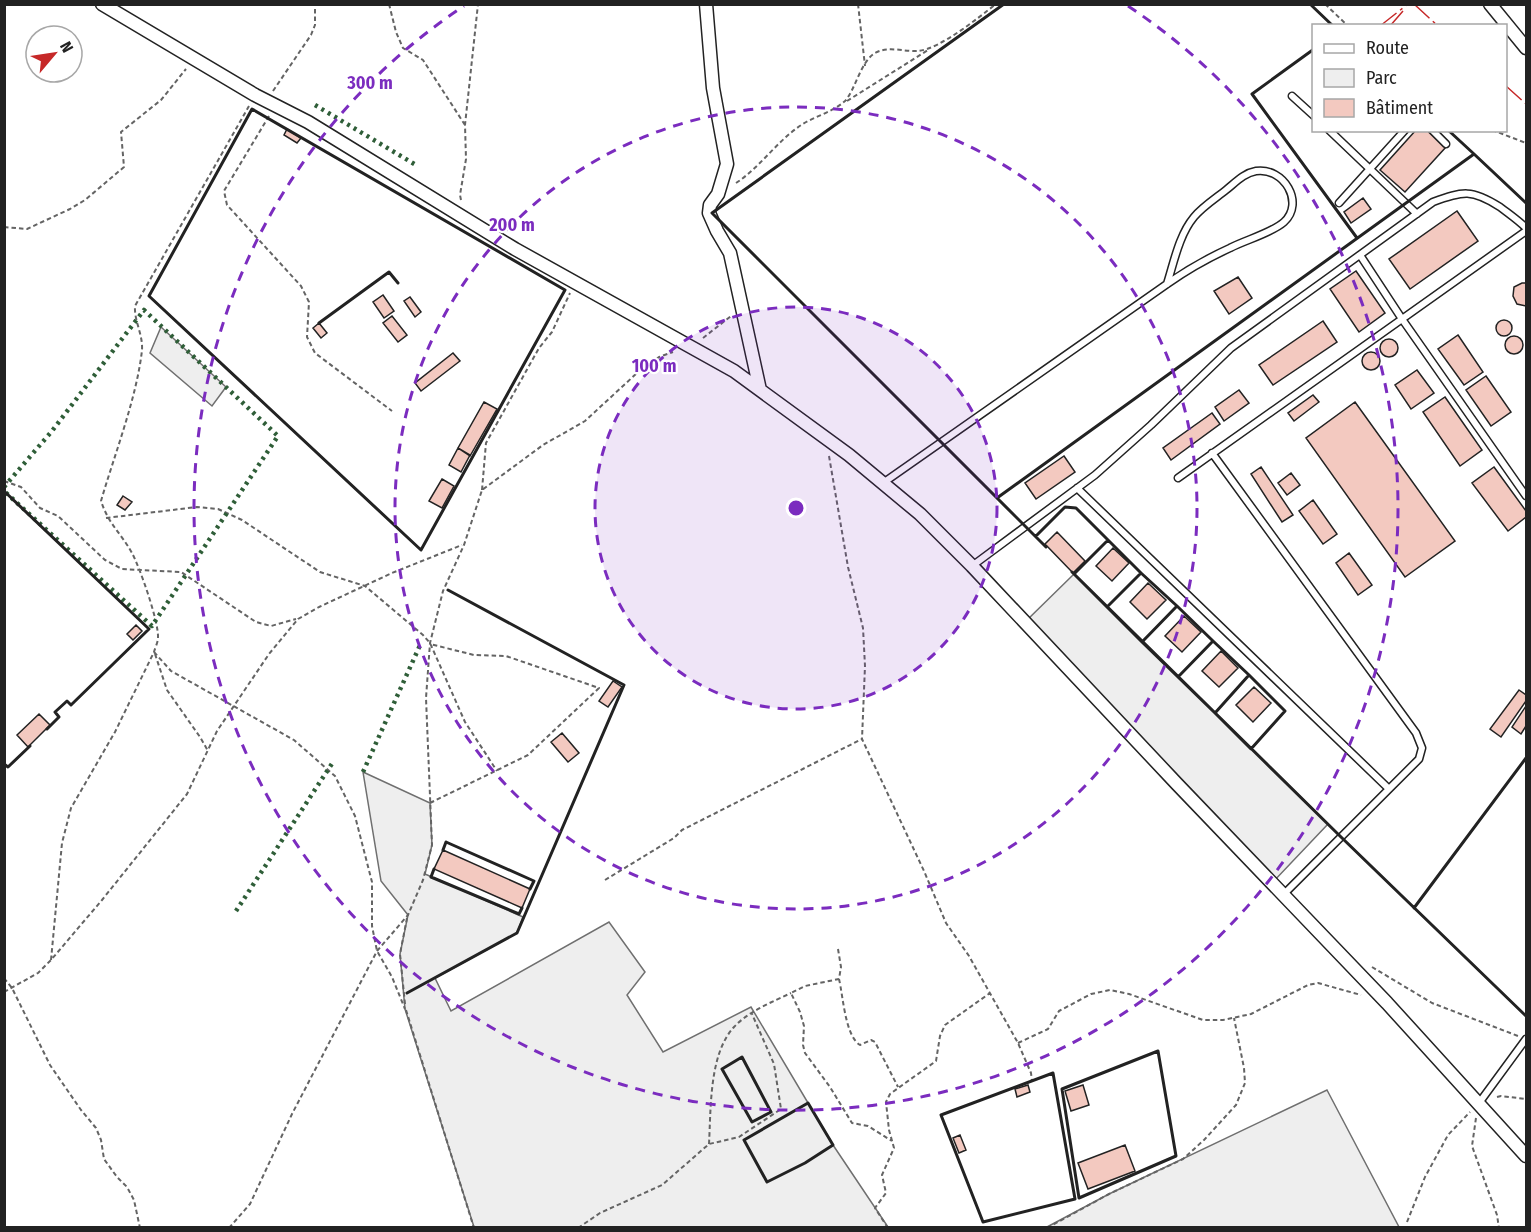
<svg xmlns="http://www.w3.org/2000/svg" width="1531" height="1232" viewBox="0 0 1531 1232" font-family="'Fira Sans Condensed',sans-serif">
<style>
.green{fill:#eee;stroke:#6f6f6f;stroke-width:1.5}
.building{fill:#f3c9c0;stroke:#222;stroke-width:1.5}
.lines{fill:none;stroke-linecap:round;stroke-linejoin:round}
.service-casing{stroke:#222;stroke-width:9}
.minor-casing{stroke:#222;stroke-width:15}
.path{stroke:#646464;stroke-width:2;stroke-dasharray:4.5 3;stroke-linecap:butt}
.service{stroke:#fff;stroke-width:6}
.minor{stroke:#fff;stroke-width:12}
.hedge{stroke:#2f5e38;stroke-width:4.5;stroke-dasharray:3 4.5;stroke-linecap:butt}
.wall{stroke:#222;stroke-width:3}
.power{stroke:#c62828;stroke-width:1.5;stroke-dasharray:21 4.5 3 4.5;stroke-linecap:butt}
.ring{fill:none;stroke:#7b2cbf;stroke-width:3;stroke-dasharray:10 8}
.centre{fill:#7b2cbf;stroke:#fff;stroke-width:3}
.ring-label{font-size:18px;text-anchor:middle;font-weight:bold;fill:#7b2cbf;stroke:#fff;stroke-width:4.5;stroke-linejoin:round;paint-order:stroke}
</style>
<rect width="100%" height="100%" fill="#fff"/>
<path class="green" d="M161,327L226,387L212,406L150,353Z
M1074,574L1328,824L1273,882L1025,622Z
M363,772L430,803L432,845L425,874L523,917L517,933L435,978L451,1011L609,922L645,972L627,995L663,1052L751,1007L833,1145L888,1227H474L405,1009L400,954L408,915L381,881Z
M1327,1090L1399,1227H1047L1109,1194Z"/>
<path class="building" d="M287,129L301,138L297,143L284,135Z
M1416,130H1427L1446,147L1405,192L1380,170Z
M1363,198L1371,209L1351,223L1344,212Z
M1457,211L1478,241L1410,289L1389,259Z
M1356,271L1385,313L1359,332L1330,289Z
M1238,277L1252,298L1229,314L1214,291Z
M1522,283H1526V306L1517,304L1513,296L1514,287Z
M383,295L394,311L384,318L373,302Z
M410,297L421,312L415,317L404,301Z
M392,316L407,335L398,342L383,323Z
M1496 328a8 8 0 1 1 16 0a8 8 0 1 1-16 0Z
M1323,321L1337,342L1273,385L1259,365Z
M319,323L327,333L321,338L313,328Z
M1458,335L1483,372L1464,385L1438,349Z
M1505 345a9 9 0 1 1 18 0a9 9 0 1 1-18 0Z
M1380 348a9 9 0 1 1 18 0a9 9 0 1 1-18 0Z
M1362 361a9 9 0 1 1 18 0a9 9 0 1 1-18 0Z
M453,353L460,361L421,391L415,383Z
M1417,370L1434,393L1411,409L1395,385Z
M1486,376L1511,412L1491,426L1466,390Z
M1239,390L1249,403L1224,421L1215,407Z
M1313,395L1319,402L1294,421L1288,413Z
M1445,397L1482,450L1460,466L1423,412Z
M484,402L497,409L470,456L458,448Z
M1355,402L1455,541L1405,577L1306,438Z
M1212,413L1220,424L1171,460L1163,448Z
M458,448L470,455L461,472L449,465Z
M1064,456L1075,472L1036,499L1025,483Z
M1261,467L1293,515L1282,522L1251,474Z
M1494,467L1526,511V517L1508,531L1472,483Z
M1291,473L1300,485L1287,495L1278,483Z
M442,479L454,486L442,508L429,501Z
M123,496L132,502L125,510L117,505Z
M1313,500L1337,534L1323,544L1299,511Z
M1057,532L1085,561L1073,573L1045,544Z
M1113,548L1129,563L1112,581L1096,566Z
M1349,553L1372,585L1358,595L1336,563Z
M1148,583L1166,600L1147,619L1130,602Z
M1184,616L1201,632L1182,652L1165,636Z
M136,625L142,631L133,640L127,634Z
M1221,651L1238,668L1219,687L1202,671Z
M613,681L622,687L608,707L599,701Z
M1254,687L1271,703L1253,722L1236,705Z
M1519,690L1526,695V701L1501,737L1490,729Z
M1526,706V726L1521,734L1512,727Z
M39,714L50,725L28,747L17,735Z
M562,733L579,753L568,762L551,742Z
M443,850L530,889L522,908L434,869Z
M1028,1085L1030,1092L1017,1097L1015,1089Z
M1083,1085L1089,1105L1071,1111L1065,1091Z
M960,1135L966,1150L959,1153L953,1138Z
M1125,1145L1135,1171L1088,1189L1078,1163Z"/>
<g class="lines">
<defs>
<path id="service" d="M1292,96L1314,116
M1329,130L1417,214
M1432,130L1446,144
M1339,203L1405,130
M1360,255L1402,319L1526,496
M1212,453L1416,733L1422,748L1419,759L1284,894
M1178,478L1526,231
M883,483L1167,284C1187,270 1208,258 1230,248C1245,240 1272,233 1284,222C1305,203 1284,167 1256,171C1244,173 1235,183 1226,190C1216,198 1202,207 1194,217C1179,235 1174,262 1167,284
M1077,488L1389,789
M972,566L1095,475L1151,425L1231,348L1433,202C1463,191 1472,189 1500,207C1509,214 1518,220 1526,228
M1479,1103L1526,1039"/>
<path id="minor" d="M102,4L255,95L308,122L515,249L734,371L849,455L920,514L972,566L1177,784L1387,1003L1526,1156
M706,4L713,88L727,164L718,194L710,205L709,213L717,231L730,253L760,390
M1490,4L1526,48"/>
</defs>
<use href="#service" class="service-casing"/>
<use href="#minor" class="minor-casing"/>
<path class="path" d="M389,4L396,32L403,48L423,60L465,125
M858,4L865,66
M1325,4L1348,26
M273,91L311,35L315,25V4
M847,101L928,50
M269,116L224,191L227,205L301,286L309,302L307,337L315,353L392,411
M1492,130L1526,143
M736,183C759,168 775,144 797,128C811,117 832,113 845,101C856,89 861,59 877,52C890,46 905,52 918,51C940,49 978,18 996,4
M461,200L460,195L466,159L465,125L478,4
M4,227L27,229L70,209L85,200L124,167L121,132L161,100L186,69
M703,338L731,316
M829,456L848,567L863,628L865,666L862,739L924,871L946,923L969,956L1018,1043L1031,1073L1032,1081
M4,481L21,487L40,508L58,516L105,560L122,569L181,572L256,622L271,626L296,619
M482,490L486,443L539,348L552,332L570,293
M106,518L197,507L218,509L242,520L320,572L365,586L423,635L430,643L465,722L497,771
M154,652L171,671L294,740L335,776L355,816L372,882V926L377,951L392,977L405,1009
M155,654L167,690L200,737L208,751
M430,803L528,755L599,688L506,656L474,655L430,644
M605,880L674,838L682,830L862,739
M838,949L841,967L839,979L805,986L791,993L800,1012L804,1026L803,1045L805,1053L830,1087L852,1123L868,1126L892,1141
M51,960L62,843L71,808L115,732L154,652C155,648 158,642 158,638C159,622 140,568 132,553C121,533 109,525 101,501C114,456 137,397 142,350C143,334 134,321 135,306L249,106
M1372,967L1432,1003L1518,1036
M4,978L12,988L50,1065L81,1110L96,1128L101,1140L104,1159L117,1177L127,1187L134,1200L140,1228
M839,979C843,995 845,1036 860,1045L871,1040L875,1042L898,1087
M4,992L38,973L51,960L102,900L187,794L217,731L269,654L298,619L319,607L392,573L462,545
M405,1004L400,954L407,918
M406,1010L474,1228
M1018,1043L1048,1029L1059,1011L1091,994L1110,990L1129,994L1203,1020H1223L1251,1014L1308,985L1318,983L1361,995
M1497,1097L1501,1096L1526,1099
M1476,1118L1472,1146L1497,1215L1499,1228
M709,1144C711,1108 709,1054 734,1027C749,1011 772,1002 791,993
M1407,1222L1425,1177L1448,1135L1470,1112
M229,1228L250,1204L292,1114L377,951L408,915L423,880L432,845L426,698L430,643L443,591L464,545L482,490L543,445L585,421L637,373L659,357L673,352
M578,1228L600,1213L662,1185L709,1144L739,1137L781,1109L774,1064L752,1014
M888,1228L875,1208L886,1193L882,1175L894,1148L889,1130L886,1102L890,1094L936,1061L940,1036L945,1025L990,993
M1047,1228L1109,1194L1183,1159L1204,1140L1236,1105L1245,1083L1244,1068L1234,1018"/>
<use href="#service" class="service"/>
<use href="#minor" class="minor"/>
<path class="hedge" d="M315,105L416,165
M4,487L52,431L144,310L278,436L152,626L4,491
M363,772L421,643
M236,911L333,762"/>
<path class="wall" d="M1004,4L712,213L1046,547
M1310,4L1333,26
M1314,49L1252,94L1357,238
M252,109L565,290L421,550L149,296Z
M1448,130L1474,154
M319,323L389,272L398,283
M4,491L149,629L71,705L67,701L55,712L59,717L47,729
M997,498L1474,154L1526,203
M1036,536L1065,507L1076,508L1108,540
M1108,540L1141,573L1107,607L1074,574Z
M1072,572L1341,837L1526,1016
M1141,573L1177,606L1142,642L1107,607Z
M1177,606L1213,641L1178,677L1142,642Z
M1213,641L1249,675L1215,713L1178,677Z
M1249,675L1285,711L1251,749L1215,713Z
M4,764L8,767L30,746
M443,850L446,842L534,881L530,889
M434,869L431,877L519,914L522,908
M1414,908L1526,758
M407,993L517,933L624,685L448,590
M1158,1051L1176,1156L1079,1198L1062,1089Z
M742,1057L771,1112L752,1122L722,1069Z
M1053,1073L1075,1199L983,1222L941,1115Z
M808,1103L833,1145L805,1163L767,1182L744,1140Z"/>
<path class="power" d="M1414,4L1438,26
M1380,26L1408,4
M1390,26L1403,11
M1506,86L1526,104"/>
</g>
<circle cx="796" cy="508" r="201" fill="#7b2cbf" fill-opacity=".12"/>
<g class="ring">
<circle cx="796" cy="508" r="201"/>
<circle cx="796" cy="508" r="401"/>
<path d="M1128 6A602 602 0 1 1 464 6"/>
</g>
<circle cx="796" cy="508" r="9" class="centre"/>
<g class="ring-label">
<text x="370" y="89">300 m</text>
<text x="512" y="231">200 m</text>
<text x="654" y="372">100 m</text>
</g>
<rect width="1531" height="1232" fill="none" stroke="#222222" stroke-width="12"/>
<rect x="1312" y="24" width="195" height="108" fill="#ffffff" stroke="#a7a7a7" stroke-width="1.5"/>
<rect x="1324" y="44" width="30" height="9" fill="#ffffff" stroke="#a7a7a7" stroke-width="1.5"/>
<text x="1366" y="54" font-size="18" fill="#222222">Route</text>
<rect x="1324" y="69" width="30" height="18" fill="#eeeeee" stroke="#a7a7a7" stroke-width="1.5"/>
<text x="1366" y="84" font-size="18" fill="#222222">Parc</text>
<rect x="1324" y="99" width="30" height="18" fill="#f3c9c0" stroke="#a7a7a7" stroke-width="1.5"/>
<text x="1366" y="114" font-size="18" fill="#222222">Bâtiment</text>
<g transform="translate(54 54) rotate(61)"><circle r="28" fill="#ffffff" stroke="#a7a7a7" stroke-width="1.5"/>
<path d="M0-4.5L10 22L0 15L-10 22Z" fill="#c62828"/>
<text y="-9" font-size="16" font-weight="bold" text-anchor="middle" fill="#222222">N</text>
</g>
</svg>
